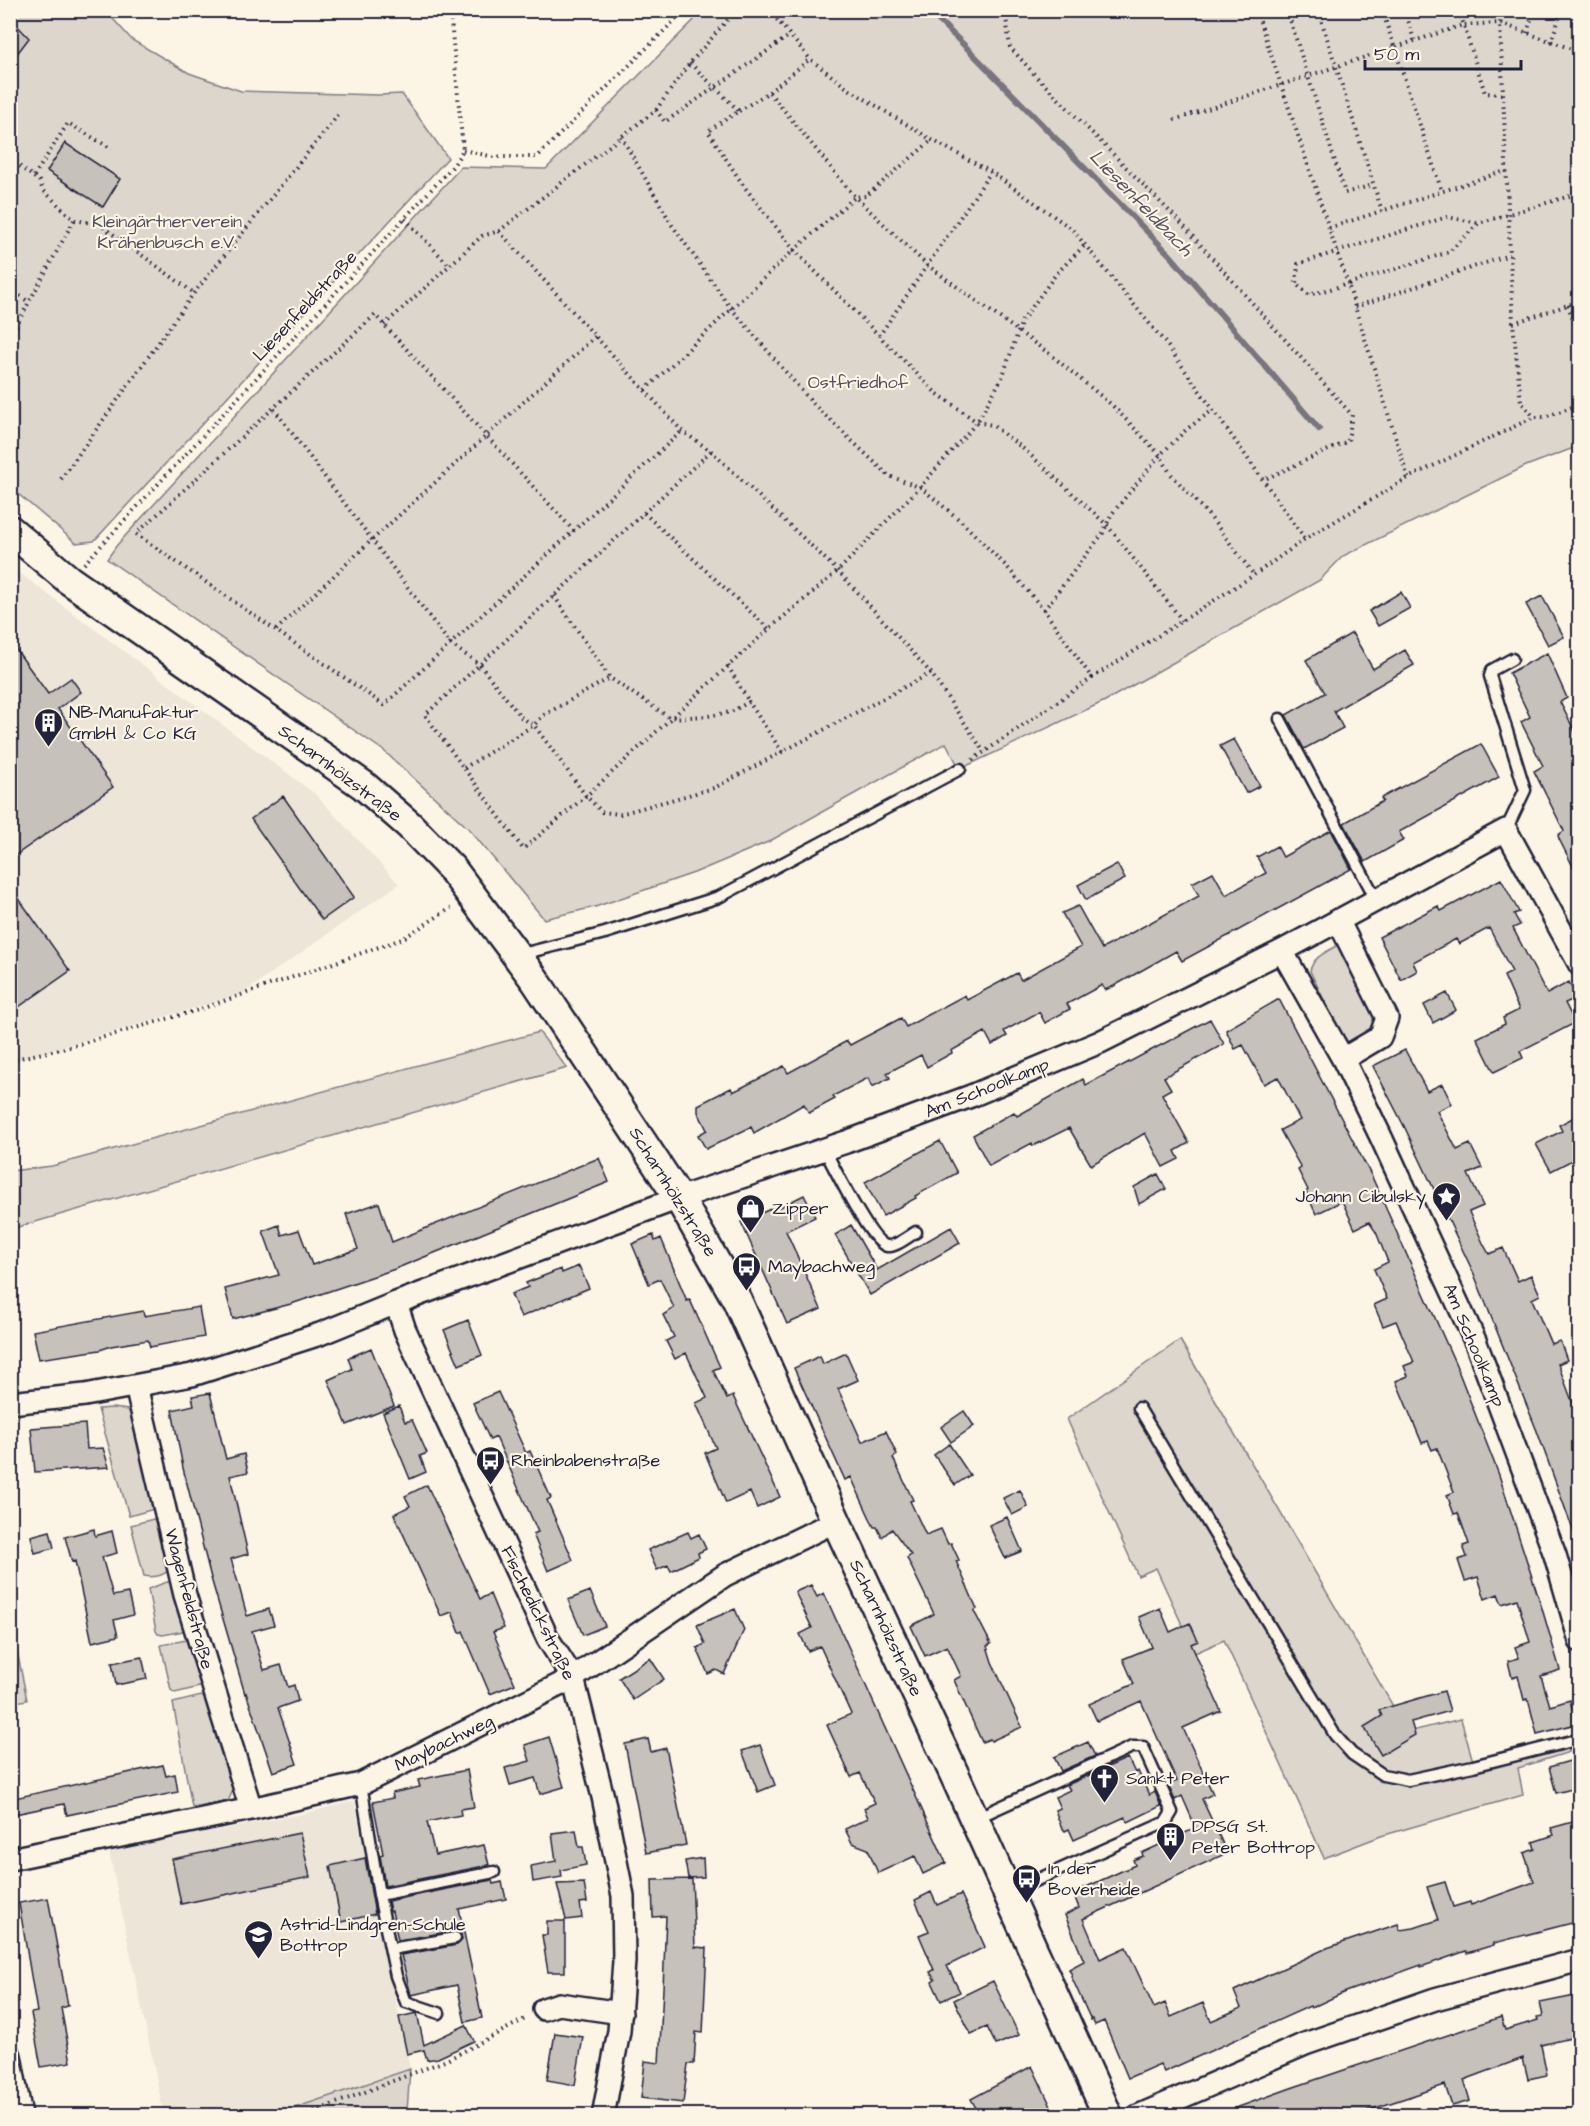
<svg xmlns="http://www.w3.org/2000/svg" width="1590" height="2126" viewBox="0 0 1590 2126" font-family="'Architects Daughter',sans-serif">
<style>
.built{fill:#ece5d8}
.green{fill:#dcd6cc;stroke:#7f7c84;stroke-width:1.5}
.lines{fill:none;stroke-linecap:round;stroke-linejoin:round}
.stream{stroke:#78757e;stroke-width:6}
.building{fill:#c6c1bb;stroke:#22223b;stroke-width:1.5}
.service-casing{stroke:#22223b;stroke-width:15}
.minor-casing{stroke:#22223b;stroke-width:26}
.secondary-casing{stroke:#22223b;stroke-width:33}
.path{stroke:#22223b;stroke-width:4;stroke-dasharray:1.5 4.5;stroke-linecap:butt}
.service{stroke:#fcf5e5;stroke-width:10}
.minor{stroke:#fcf5e5;stroke-width:21}
.secondary{stroke:#fcf5e5;stroke-width:28}
.labels{text-anchor:middle;dominant-baseline:central;stroke-width:4.5;stroke-linejoin:round;paint-order:stroke}
.park-label{font-size:18px;fill:#504f5f;stroke:#fcf5e5}
.street-label{font-size:18px;fill:#22223b;stroke:#fcf5e5}
.poi-label{font-size:18px;fill:#22223b;stroke:#fcf5e5;text-anchor:start}
.water-label{font-size:20px;font-style:italic;fill:#545362;stroke:#fcf5e5}
</style>
<rect width="100%" height="100%" fill="#fcf5e5"/>
<filter id="ink" filterUnits="userSpaceOnUse"><feTurbulence type="fractalNoise" baseFrequency=".0167" numOctaves="2"/><feDisplacementMap in="SourceGraphic" scale="12" xChannelSelector="R" yChannelSelector="G"/><feConvolveMatrix kernelMatrix="1 2 1 2 8 2 1 2 1" color-interpolation-filters="sRGB"/></filter>
<g filter="url(#ink)">
<path class="built" d="M10,566L315,794L399,884L242,994L11,1062Z
M354,1801L410,2069L274,2115H164L109,1851L302,1814Z"/>
<path class="green" d="M11,11H106L132,40L189,73L241,91L378,95L402,94L448,158L94,541L76,543L11,488Z
M703,11H1579V446L1526,466L1343,556L1320,580L1105,701L960,769L946,743L768,842L694,873L595,907L544,919L468,828L384,751L107,559L117,545L461,167L546,169Z
M1338,945L1377,1016L1374,1032L1349,1044L1343,1039L1310,971C1313,957 1326,952 1338,945Z
M539,1032L567,1068L11,1229V1171L52,1166Z
M1180,1340L1408,1732L1461,1719L1474,1765L1579,1735V1749L1518,1768L1523,1795L1381,1836L1324,1858L1224,1640L1195,1653L1156,1568L1138,1576L1067,1419Z
M113,1408L128,1410L130,1413L154,1509L129,1516L98,1409Z
M153,1519L157,1521L169,1570C163,1576 153,1578 144,1576L131,1525Z
M167,1582L172,1583L185,1628L183,1631L163,1635L158,1634L156,1631L148,1589Z
M11,1621L27,1700L11,1703H10Z
M186,1640L188,1641L201,1683L199,1687L175,1693L171,1690L161,1645Z
M201,1696L205,1699L234,1788L228,1801L192,1807L173,1703Z
M410,2069L407,2112L459,2109L458,2115H274Z"/>
<g class="lines">
<path class="stream" d="M928,10L966,47L1170,255L1319,429"/>
</g>
<path class="building" d="M10,18L29,38L10,63Z
M65,143L120,179L103,207L47,171Z
M1401,592L1410,608L1378,626L1369,611Z
M1542,596L1564,637L1548,645L1526,604Z
M1352,633L1373,669L1405,650L1414,665L1334,711L1343,728L1304,749L1286,715L1325,693L1306,660Z
M10,641L48,694L71,678L81,692L58,709L113,787L10,859Z
M1547,653L1567,698L1560,702L1580,742V747L1572,751L1577,760L1574,761L1580,773V880L1559,839L1558,835L1564,831L1534,771L1543,766L1521,722L1530,717L1509,673Z
M1234,739L1260,786L1246,793L1220,746Z
M1481,744L1499,777L1399,832L1404,840L1365,862L1344,823L1383,801L1381,798Z
M283,796L354,897L322,920L251,819Z
M1331,830L1351,869L1182,961L1176,951L1114,986L1105,990L1102,985L1067,1004L1070,1009L1045,1023L1039,1012L1004,1031L1007,1036L992,1045L985,1032L951,1051L952,1053L927,1067L921,1055L887,1073L890,1078L872,1087L868,1078L833,1096L835,1099L809,1113L804,1104L754,1133L751,1127L706,1149L698,1135L707,1130L698,1112V1105L731,1088L733,1092L784,1066L788,1073L847,1041L850,1045L901,1018L906,1027L965,995L967,1000L1017,973L1021,980L1081,947L1062,913L1078,906L1102,949L1199,896L1192,883L1213,872L1226,895L1266,873L1257,857L1277,846L1283,857Z
M1117,864L1125,879L1086,900L1078,885Z
M1501,879L1519,912L1514,914L1520,925L1513,928L1547,994L1569,982L1576,998L1565,1003L1575,1023L1520,1051L1523,1058L1494,1072L1477,1038L1505,1024L1503,1018L1519,1010L1504,976L1512,972L1489,928L1459,944L1456,939L1413,962L1417,971L1401,980L1379,937L1438,906L1441,911Z
M10,886L70,971L10,1013Z
M1447,993L1456,1010L1433,1023L1424,1005Z
M1279,999L1372,1177L1456,1365L1499,1475L1541,1605L1560,1670L1541,1676L1550,1706L1570,1700L1576,1724L1537,1734L1528,1699L1524,1700L1518,1676L1512,1678L1508,1661L1519,1658L1515,1647L1530,1642L1517,1599L1502,1604L1498,1594L1485,1599L1478,1577L1465,1581L1458,1560L1467,1557L1463,1546L1469,1544L1458,1513L1454,1514L1447,1495L1454,1492L1437,1448L1432,1450L1428,1441L1422,1443L1396,1381L1408,1376L1404,1366L1414,1362L1396,1321L1383,1326L1374,1305L1387,1299L1374,1269L1388,1262L1376,1232L1369,1222L1355,1229L1342,1201L1316,1214L1306,1192L1308,1190L1298,1170L1301,1168L1280,1130L1300,1120L1278,1077L1264,1084L1243,1045L1235,1049L1226,1030Z
M1210,1019L1224,1044L1164,1077L1171,1089L1162,1094L1189,1143L1175,1151L1179,1159L1163,1167L1145,1133L1091,1165L1069,1128L1033,1146L1032,1143L989,1166L973,1135L1014,1112L1017,1116L1083,1079L1086,1085Z
M1405,1050L1427,1091L1442,1084L1452,1104L1437,1111L1457,1150L1470,1144L1482,1168L1468,1174L1483,1206L1469,1212L1483,1243L1489,1254L1503,1248L1518,1281L1531,1275L1540,1295L1532,1299L1551,1344L1560,1341L1567,1360L1558,1364L1575,1409L1580,1408V1469L1574,1470L1580,1485V1541H1577L1537,1431L1474,1274L1405,1128L1373,1066Z
M1580,1114V1165L1576,1158L1551,1171L1536,1144L1562,1131L1559,1125Z
M940,1141L957,1173L915,1196L916,1198L883,1216L865,1182Z
M599,1158L609,1182L395,1269L291,1304L233,1319L225,1289L279,1275L263,1231L279,1225L282,1235L299,1230L312,1265L358,1249L346,1214L379,1203L392,1242Z
M1158,1174L1166,1189L1139,1204L1134,1187Z
M804,1195L815,1217L786,1231L821,1309L787,1324L741,1222L775,1207L776,1209Z
M851,1225L877,1270L951,1227L960,1243L870,1295L835,1235Z
M653,1235L655,1241L661,1238L687,1301L690,1300L720,1367L713,1370L727,1399L733,1396L780,1497L757,1508L750,1492L726,1503L705,1453L716,1448L696,1403L707,1398L686,1353L675,1359L666,1341L674,1337L663,1315L674,1308L660,1279L649,1284L632,1244Z
M579,1266L589,1288L521,1317L511,1294L528,1287L526,1283L561,1269L562,1273Z
M199,1307L204,1337L150,1347L148,1340L111,1346L100,1350L39,1359L33,1331L143,1311L144,1316Z
M468,1320L482,1355L459,1365L444,1330Z
M371,1348L394,1406L347,1425L328,1380L352,1369L348,1358Z
M846,1353L858,1380L838,1389L862,1442L886,1431L897,1455L893,1458L913,1500L910,1501L926,1535L941,1529L948,1544L951,1543L959,1560L956,1561L977,1609L974,1611L991,1644L987,1646L992,1662L1022,1727L991,1741L990,1739L982,1742L954,1680L961,1676L947,1646L925,1656L911,1626L934,1614L907,1558L911,1555L892,1529L882,1537L877,1527H874L851,1477L845,1480L794,1368L820,1356L823,1364Z
M498,1392L526,1453L530,1451L551,1498L547,1500L573,1560L548,1571L533,1534L538,1532L517,1485L496,1437L490,1440L473,1403Z
M210,1393L226,1459L244,1454L248,1472L230,1476L248,1554L231,1559L239,1586L247,1616L269,1609L274,1625L252,1631L264,1670L281,1665L288,1687L294,1685L298,1701L278,1708L297,1764L273,1772L246,1693L245,1694L211,1578L183,1468L172,1410L194,1405L192,1396Z
M399,1406L405,1422L412,1420L427,1453L420,1456L426,1472L410,1479L383,1413Z
M964,1411L974,1426L951,1442L941,1427Z
M85,1424L87,1449L103,1448L109,1467L35,1472L31,1428Z
M949,1444L970,1475L955,1485L934,1455Z
M427,1485L480,1599L490,1594L504,1628L493,1632L515,1684L490,1694L463,1631L460,1633L452,1612L441,1616L394,1514L410,1506L405,1496Z
M1020,1490L1028,1507L1012,1515L1003,1498Z
M1007,1517L1022,1551L1005,1558L989,1525Z
M94,1529L95,1536L112,1531L117,1553L102,1557L113,1596L128,1593L133,1615L114,1620L118,1636L92,1642L75,1561L72,1562L65,1537Z
M50,1531L54,1548L35,1553L31,1536Z
M688,1532L691,1538L699,1534L706,1549L698,1553L699,1557L671,1571L668,1565L657,1570L648,1550Z
M811,1585L817,1597L824,1593L946,1863L923,1874L915,1856L878,1873L868,1849L852,1843L845,1829L868,1818L864,1808L875,1803L860,1773L851,1777L827,1725L851,1714L820,1646L808,1651L800,1634L812,1628L795,1592Z
M590,1591L605,1626L583,1635L568,1600Z
M1160,1608L1170,1632L1190,1623L1198,1641L1191,1644L1221,1711L1183,1728L1213,1794L1202,1799L1227,1853L1083,1919L1100,1959L1126,1947L1154,2008L1165,2003L1171,2017L1203,2003L1211,2021L1241,2008L1234,1991L1327,1948L1398,1924L1400,1930L1414,1928L1438,1920L1427,1887L1445,1882L1453,1907L1470,1902L1471,1905L1534,1882L1524,1853L1535,1849L1533,1842L1554,1835L1551,1828L1580,1820V1921L1494,1943V1945L1467,1953L1466,1951L1421,1967V1965L1345,1992L1311,2008L1310,2006L1164,2072L1160,2064L1128,2078L1104,2021L1095,2025L1092,2019L1091,2020L1071,1976L1072,1975L1069,1969L1084,1961L1065,1915L1079,1908L1073,1893L1135,1865L1133,1860L1143,1856L1142,1853L1196,1828L1182,1796L1175,1800L1168,1785L1177,1781L1141,1701L1097,1721L1089,1704L1134,1684L1123,1659L1152,1647L1139,1617Z
M735,1609L744,1630L724,1674L716,1670L708,1674L697,1648L705,1644L697,1625Z
M142,1657L147,1679L116,1685L112,1663Z
M650,1658L664,1679L633,1700L619,1678Z
M1444,1691L1450,1711L1411,1722L1415,1735L1381,1755L1364,1727L1382,1716L1379,1710Z
M549,1737L564,1787L540,1794L535,1778L510,1785L505,1768L530,1761L525,1745Z
M648,1739L651,1752L666,1748L686,1845L646,1853L625,1744Z
M1088,1742L1095,1756L1061,1771L1054,1757Z
M760,1745L775,1785L758,1792L742,1751Z
M1128,1758L1135,1773L1138,1771L1149,1795L1155,1792L1161,1806L1128,1822L1125,1817L1074,1840L1069,1829L1065,1831L1061,1826L1055,1810L1060,1808L1055,1797L1070,1790L1067,1785Z
M1580,1758V1787L1556,1793L1549,1767Z
M163,1765L166,1776L175,1774L178,1792L67,1815L64,1804L10,1815V1799Z
M467,1770L474,1807L460,1809L461,1815L427,1822L435,1855L484,1845L489,1865L385,1886L380,1855L383,1854L373,1802L393,1798L392,1793L420,1787L418,1780Z
M576,1830L579,1847H583L586,1865L561,1870L562,1877L533,1882L531,1866L556,1861L552,1833Z
M300,1833L310,1877L181,1904L172,1859Z
M365,1858L375,1914L341,1922L330,1866Z
M703,1858L704,1877L688,1878L685,1861Z
M692,1879L695,1947L707,1948L703,2033L696,2032L694,2064H688L683,2103L641,2098L645,2061L659,2063L663,1989L666,1916L653,1917L652,1880Z
M492,1880L493,1884L502,1882L506,1899L459,1909L482,2018L465,2022L457,1985L411,1995L401,1955L457,1945L462,1940L461,1934L454,1931L398,1940L392,1911H390L388,1901Z
M584,1883L587,1902L580,1903L582,1918L566,1920L557,1884Z
M931,1892L937,1905L961,1894L985,1947L947,1966L960,1992L941,2001L932,1982L935,1980L930,1972L934,1970L919,1935L929,1931L915,1900Z
M48,1898L68,2006L61,2008L71,2062L41,2067L31,2013L37,2012L19,1903Z
M547,1921H565V1972H548L542,1935H547Z
M993,1981L1019,2035L996,2045L987,2027L971,2034L954,2000Z
M1580,1995V2036L1541,2045L1547,2075L1528,2079L1523,2058L1464,2080L1470,2101L1452,2106L1445,2085L1354,2115H1222V2113L1291,2088L1501,2017L1505,2030L1538,2020L1537,2017L1543,2016L1540,2003Z
M417,2013L424,2045L466,2025L474,2041L438,2058L427,2060L424,2050L407,2054L399,2017Z
M555,2033L583,2037L575,2085L547,2080Z
M1032,2066L1055,2115H980L971,2099Z"/>
<g class="lines">
<defs>
<path id="service" d="M1280,719L1376,899
M1506,830L1525,790L1490,676L1492,670L1512,659
M518,955L605,933L719,897L960,769
M824,1149C834,1166 870,1243 887,1246C896,1247 909,1236 916,1232
M1139,1408L1335,1735L1352,1754L1383,1775L1408,1780L1473,1766L1580,1739
M361,1784L379,1895L396,1976L406,2002L439,2013
M974,1819L1132,1747H1143L1172,1812L1166,1822L1008,1893
M379,1895L494,1872
M391,1949L455,1938"/>
<path id="minor" d="M1338,920L1387,1018L1380,1037L1343,1059
M1282,951L1506,830L1580,965
M396,1303L405,1330L548,1639L573,1678L603,1797L623,1896L624,1961L619,2031L603,2116
M136,1386L185,1595L251,1809
M10,1403L85,1395L192,1375L320,1334L396,1303L679,1198L846,1142L971,1096L1100,1042L1282,951L1343,1059L1380,1135L1476,1343L1555,1555L1580,1641
M10,1859L251,1809L361,1784L573,1678L725,1575L836,1521
M544,2009L559,2004L621,2013
M10,2056L21,2116
M1138,2116L1305,2044L1435,1999L1580,1960"/>
<path id="secondary" d="M10,530L69,580L363,785L409,825L452,869L535,980L679,1198L737,1300L836,1521L956,1778L1108,2116"/>
</defs>
<use href="#service" class="service-casing"/>
<use href="#minor" class="minor-casing"/>
<use href="#secondary" class="secondary-casing"/>
<path class="path" d="M769,10L810,59L847,88L932,140L991,172L1072,229L1167,345L1305,539
M1005,10L1010,47L1035,75L1181,223L1352,415L1348,441L1263,480
M1256,10L1329,228L1348,284L1309,295L1296,284L1298,264L1447,217L1479,223
M1287,10L1345,193L1373,185
M1318,10L1382,211
M1382,10L1442,192
M1405,10L1414,40
M1459,10L1485,93L1502,94
M1504,10L1500,23L1513,323L1521,402L1534,417
M1527,33L1534,10
M1551,42L1562,10
M1576,51L1580,40
M690,63L739,111L708,131L743,185L794,250L935,392L977,422L992,425L1025,450L1107,525L1182,620
M769,92L810,59
M656,110L690,63L736,10
M739,111L769,92L855,197L927,265L1051,355L1112,405L1160,455L1170,473L1211,518L1254,575
M1174,120L1463,25L1500,23L1580,52
M621,136L672,225L731,308L814,405L889,476L920,487L961,521L1007,567L1044,610L1092,678L971,761
M463,150L494,157H537L685,10
M10,159L39,181L43,190L74,220L99,224L194,293
M34,176L68,123L112,149
M405,219L450,266
M1329,228L1505,171
M499,231L682,431L711,451L838,571L931,673L984,752
M10,289L29,302
M1568,305L1580,341
M1355,307L1509,255
M1513,323L1580,301
M384,325L482,236L499,231L656,110L665,122L789,36
M879,336L991,172
M10,337L74,220
M645,390L794,250L855,197L866,196L932,140
M274,409L450,644L479,664L521,717L534,725L586,796L602,812L620,814L714,788L931,673
M711,451L425,715L523,849L586,796L769,629L838,571L920,487L977,422L1002,378L1022,321L1056,274L1085,245
M1408,478L1348,284L1449,252L1479,223L1580,193
M61,479L194,293L339,114
M644,513L769,629
M574,531L375,315L136,534L384,705L682,431
M84,564L453,166L463,150L450,10
M554,596L610,678L670,718L708,716L731,712L749,702L782,752
M1044,610L1103,533L1111,515L1160,455L1187,429L1213,410
M276,630L372,540L596,336
M728,666L749,702
M1092,678L1254,575L1305,539L1408,478L1534,417H1545L1580,404
M464,768L534,725L544,715L610,678
M10,1060L66,1048L198,1010L402,939L451,908
M303,2116L447,2060L527,2018"/>
<use href="#service" class="service"/>
<use href="#minor" class="minor"/>
<use href="#secondary" class="secondary"/>
</g>
</g>
<defs>
<symbol id="building-pin" viewBox="-11 -11 22 30"><path d="M0 17L-7.5 6A9.5 9.5 0 1 1 7.5 6Z" fill="#22223b" stroke="#fcf5e5"/><path d="M-4-6H4V6H1V3H-1V6H-4ZM-2.5-4.3h1.7v1.8h-1.7ZM.8-4.3h1.7v1.8H.8ZM-2.5-1h1.7V.8h-1.7ZM.8-1h1.7V.8H.8Z" fill="#fff"/></symbol>
<symbol id="sight-pin" viewBox="-11 -11 22 30"><path d="M0 17L-7.5 6A9.5 9.5 0 1 1 7.5 6Z" fill="#22223b" stroke="#fcf5e5"/><path d="M0-6L1.8-2.2L6-1.7L2.9 1.2L3.7 5.4L0 3.3L-3.7 5.4L-2.9 1.2L-6-1.7L-1.8-2.2Z" fill="#fff"/></symbol>
<symbol id="shop-pin" viewBox="-11 -11 22 30"><path d="M0 17L-7.5 6A9.5 9.5 0 1 1 7.5 6Z" fill="#22223b" stroke="#fcf5e5"/><path d="M-5-2.5h2.3a2.7 3.5 0 0 1 5.4 0H5L5.5 6h-11ZM-1.5-2.5h3a1.5 2.3 0 0 0-3 0Z" fill="#fff"/></symbol>
<symbol id="bus-pin" viewBox="-11 -11 22 30"><path d="M0 17L-7.5 6A9.5 9.5 0 1 1 7.5 6Z" fill="#22223b" stroke="#fcf5e5"/><path d="M-5-6H5V4H4V6H2V4H-2V6H-4V4H-5ZM-3.5-4V0h7V-4ZM-3.5 1.2v1.5H-2V1.2ZM2 1.2v1.5H3.5V1.2Z" fill="#fff"/></symbol>
<symbol id="church-pin" viewBox="-11 -11 22 30"><path d="M0 17L-7.5 6A9.5 9.5 0 1 1 7.5 6Z" fill="#22223b" stroke="#fcf5e5"/><path d="M-1.2-6h2.4v3.5h3.3v2.4h-3.3V6h-2.4V-.1h-3.3v-2.4h3.3Z" fill="#fff"/></symbol>
<symbol id="school-pin" viewBox="-11 -11 22 30"><path d="M0 17L-7.5 6A9.5 9.5 0 1 1 7.5 6Z" fill="#22223b" stroke="#fcf5e5"/><path d="M0-5L7-2L0 1L-7-2ZM-4 1L0 2.5L4 1V4Q0 6-4 4Z" fill="#fff"/></symbol>
</defs>
<g fill-rule="evenodd">
<use href="#building-pin" x="32" y="706" width="33" height="45"/>
<use href="#sight-pin" x="1430" y="1180" width="33" height="45"/>
<use href="#shop-pin" x="734" y="1192" width="33" height="45"/>
<use href="#bus-pin" x="730" y="1250" width="33" height="45"/>
<use href="#bus-pin" x="474" y="1444" width="33" height="45"/>
<use href="#church-pin" x="1088" y="1762" width="33" height="45"/>
<use href="#building-pin" x="1154" y="1820" width="33" height="45"/>
<use href="#bus-pin" x="1010" y="1862" width="33" height="45"/>
<use href="#school-pin" x="242" y="1918" width="33" height="45"/>
</g>
<g class="labels">
<g class="park-label">
<text x="167" y="221">Kleingärtnerverein<tspan x="167" dy="21">Krähenbusch e.V.</tspan></text>
<text x="858" y="382">Ostfriedhof</text>
</g>
<g class="street-label">
<text transform="translate(305 306) rotate(-47)">Liesenfeldstraße</text>
<text transform="translate(340 773) rotate(37)">Scharnhölzstraße</text>
<text transform="translate(987 1088) rotate(-22)">Am Schoolkamp</text>
<text transform="translate(673 1192) rotate(58)">Scharnhölzstraße</text>
<text transform="translate(1474 1345) rotate(67)">Am Schoolkamp</text>
<text transform="translate(189 1599) rotate(75)">Wagenfeldstraße</text>
<text transform="translate(538 1613) rotate(64)">Fischedickstraße</text>
<text transform="translate(886 1628) rotate(65)">Scharnhölzstraße</text>
<text transform="translate(444 1743) rotate(-26)">Maybachweg</text>
</g>
<g class="poi-label">
<text x="69" y="712">NB-Manufaktur<tspan x="69" dy="21">GmbH &amp; Co KG</tspan></text>
<text x="1426" y="1196" text-anchor="end">Johann Cibulsky</text>
<text x="772" y="1208">Zipper</text>
<text x="768" y="1266">Maybachweg</text>
<text x="511" y="1460">Rheinbabenstraße</text>
<text x="1126" y="1778">Sankt Peter</text>
<text x="1192" y="1826">DPSG St.<tspan x="1192" dy="21">Peter Bottrop</tspan></text>
<text x="1048" y="1868">In der<tspan x="1048" dy="21">Boverheide</tspan></text>
<text x="280" y="1924">Astrid-Lindgren-Schule<tspan x="280" dy="21">Bottrop</tspan></text>
</g>
<g class="water-label">
<text transform="translate(1141 203) rotate(46)">Liesenfeldbach</text>
</g>
</g>
<rect width="1590" height="2126" fill="none" stroke="#fcf5e5" stroke-width="36"/>
<rect x="18" y="18" width="1554" height="2090" fill="none" stroke="#22223b" stroke-width="2" filter="url(#ink)"/>
<path d="M1365 60v9h156v-9" fill="none" stroke="#22223b" stroke-width="3"/>
<text x="1374" y="60" font-size="18" fill="#22223b" stroke="#fcf5e5" stroke-width="4.5" paint-order="stroke">50 m</text>
</svg>
